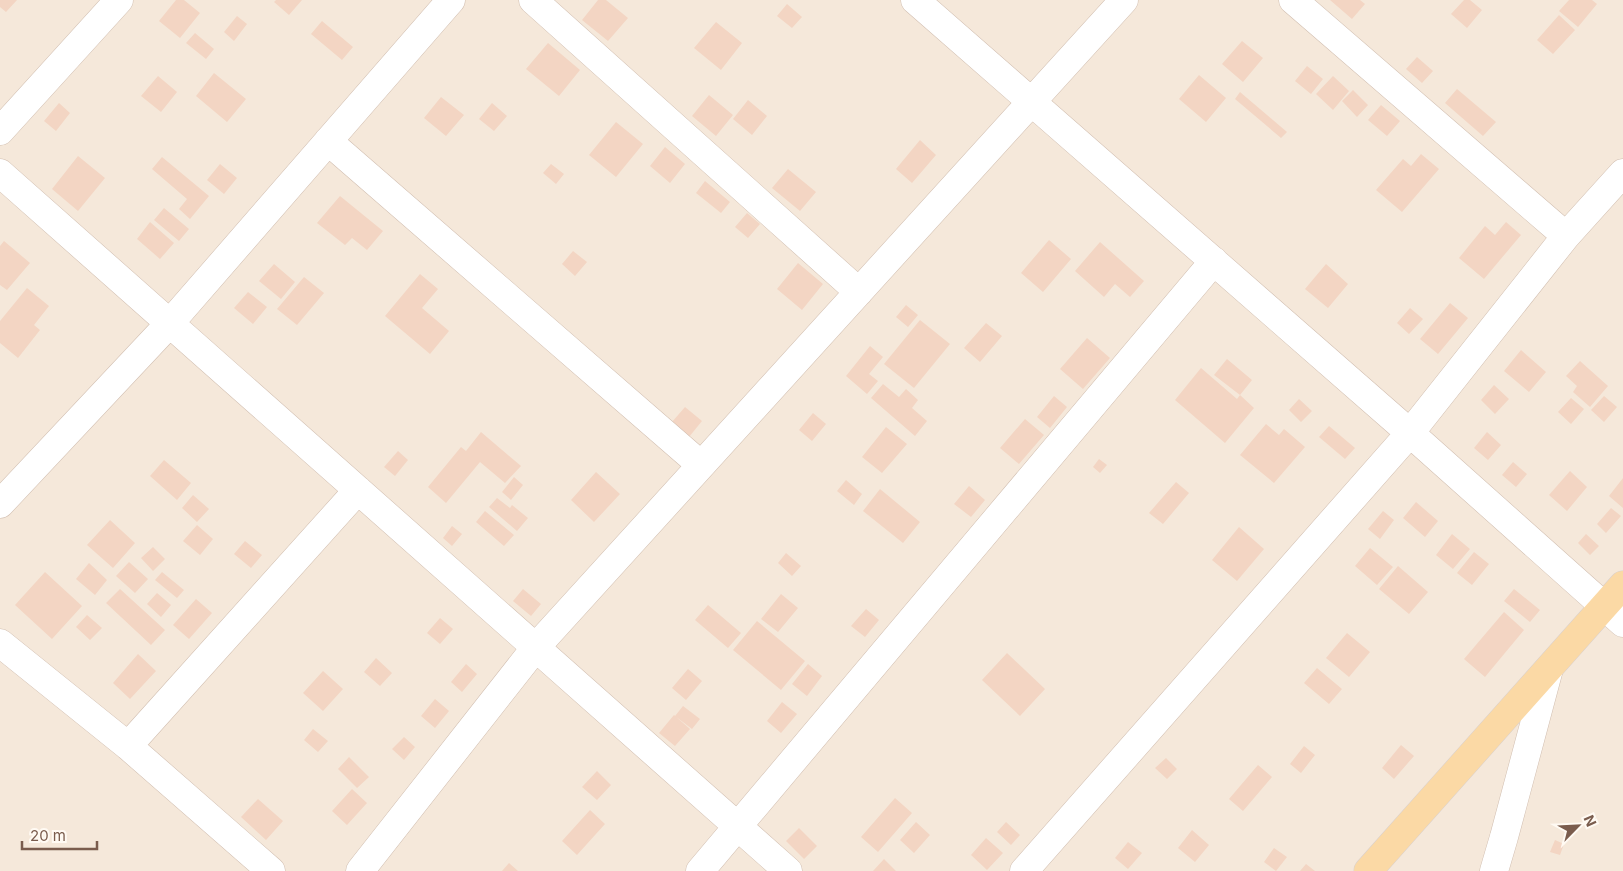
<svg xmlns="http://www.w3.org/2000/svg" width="1623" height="871" viewBox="0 0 1623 871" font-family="Inter,sans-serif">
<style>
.residential{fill:#f5e8da}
.building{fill:#f3d5c3}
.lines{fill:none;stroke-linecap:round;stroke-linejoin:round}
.minor-casing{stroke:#d1beb0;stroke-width:29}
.major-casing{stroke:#dad1cd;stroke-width:29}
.minor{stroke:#fff;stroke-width:28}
.major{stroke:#fbd9a5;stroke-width:28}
</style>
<rect width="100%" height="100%" fill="#fdf6ec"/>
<path class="residential" d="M0,0H1623V871H0Z"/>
<path class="building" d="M0,0H17L6,12L0,7Z
M176,0H184L200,13L180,38L159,21Z
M276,0H302L289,15L274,2Z
M598,0H606L628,18L608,41L582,20Z
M1330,0H1360L1365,4L1352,19Z
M1464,0H1470L1482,10L1467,28L1451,14Z
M1569,0H1592L1597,4L1578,27L1559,11Z
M787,4L802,17L792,28L777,16Z
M1559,15L1575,30L1553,54L1537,40Z
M237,16L247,24L234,41L224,32Z
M322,21L353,47L342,60L311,34Z
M716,22L742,43L721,70L694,48Z
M195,33L214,49L206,59L186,43Z
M1242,41L1263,58L1243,82L1222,64Z
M548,43L580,70L559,96L526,69Z
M1417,57L1433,71L1422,83L1406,69Z
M1307,66L1323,79L1311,94L1295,81Z
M214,73L246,99L227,122L196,96Z
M1199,75L1226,98L1206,122L1179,99Z
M158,76L177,92L161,112L141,96Z
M1333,76L1349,91L1333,110L1316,94Z
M1457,89L1496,122L1483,136L1445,103Z
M1353,90L1368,105L1357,117L1342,101Z
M1240,92L1287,132L1281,138L1235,99Z
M709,95L733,115L716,136L692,116Z
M441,97L464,115L446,136L424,118Z
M748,100L767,116L752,135L733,119Z
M59,103L70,113L56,131L44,121Z
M492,103L507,116L494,131L479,119Z
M1381,105L1400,121L1387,136L1368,120Z
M616,122L643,144L616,177L589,155Z
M920,140L936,155L912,183L896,169Z
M665,147L685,164L670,183L650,166Z
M1421,154L1439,169L1402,212L1376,190L1403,159L1411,166Z
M78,156L105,178L78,211L52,189Z
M162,157L209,196L190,219L179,209L187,199L152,169Z
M220,164L237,178L224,194L207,180Z
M551,164L564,174L556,184L543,173Z
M788,169L816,192L800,211L772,188Z
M705,181L730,202L721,213L696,193Z
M340,196L383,231L367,250L352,238L345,245L317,223Z
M164,208L189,229L179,241L154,220Z
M747,213L760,224L748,238L735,227Z
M150,222L174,243L160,259L137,239Z
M1506,222L1521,235L1484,279L1459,258L1485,226L1495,235Z
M1049,240L1071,259L1043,292L1021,273Z
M4,241L30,263L7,290L0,285V246Z
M1100,242L1144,281L1130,297L1115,284L1104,297L1075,271Z
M573,251L587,262L575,276L562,264Z
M798,263L823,284L802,310L777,289Z
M274,264L295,282L281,299L259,281Z
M1326,264L1348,284L1328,308L1305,289Z
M420,274L438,289L422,308L449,331L430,354L385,316Z
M304,277L324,293L297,325L277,309Z
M27,288L49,306L34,325L40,330L18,358L0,343V321Z
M248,292L267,307L253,324L234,308Z
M1450,303L1468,318L1438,354L1420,339Z
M906,305L918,315L908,327L896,317Z
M1410,308L1423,319L1409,334L1397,323Z
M920,320L950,344L914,388L884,364Z
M986,323L1002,336L980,362L964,348Z
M1087,338L1110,358L1083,389L1060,369Z
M870,346L883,357L869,374L878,381L867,394L846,376Z
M1521,350L1546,372L1529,392L1504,371Z
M1227,359L1252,380L1240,395L1254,408L1225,443L1175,400L1201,368L1237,399L1240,395L1214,375Z
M1580,361L1608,386L1590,407L1573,392L1577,386L1566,376Z
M883,384L899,397L906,389L918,400L912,408L927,421L915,436L871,398Z
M1494,385L1509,399L1495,414L1481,400Z
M1054,396L1067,407L1050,428L1037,417Z
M1604,396L1617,407L1604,422L1591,410Z
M1571,398L1584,409L1571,424L1558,412Z
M1299,399L1312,411L1301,422L1289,410Z
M685,407L702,421L689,437L672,422Z
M813,413L826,424L812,441L799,430Z
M1025,419L1044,435L1019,464L1000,448Z
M1266,424L1279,435L1284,429L1305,447L1274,483L1240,455Z
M1329,426L1355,448L1345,459L1319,437Z
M886,427L907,444L882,473L862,457Z
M481,432L521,466L505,483L480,462L446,503L428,487L461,447L466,451Z
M1487,432L1501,445L1488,460L1474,448Z
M398,451L408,460L395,476L384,467Z
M1099,459L1107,465L1100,473L1093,467Z
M164,460L191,483L177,500L150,476Z
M1513,462L1527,474L1516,487L1502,475Z
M1570,471L1587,487L1567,511L1549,495Z
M596,472L620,494L594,522L571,500Z
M514,477L523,485L511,500L502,492Z
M1623,478V508L1609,496Z
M846,480L862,494L854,505L837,491Z
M1176,482L1189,493L1163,524L1149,513Z
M969,486L985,500L971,517L954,504Z
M880,489L920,522L903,543L863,511Z
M193,495L209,509L197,522L182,508Z
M497,498L510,508L512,505L528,518L517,531L489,507Z
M1416,502L1438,521L1425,537L1403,518Z
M1611,508L1621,516L1606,533L1597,524Z
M485,511L514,535L504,546L476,522Z
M1383,511L1394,520L1380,539L1368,529Z
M110,520L135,543L113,568L87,545Z
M197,525L213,539L200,555L183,541Z
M452,526L462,534L452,546L443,538Z
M1239,527L1264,549L1237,581L1212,560Z
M1452,534L1470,549L1453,569L1436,555Z
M1586,534L1599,546L1590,555L1578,543Z
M245,541L262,555L251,568L234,554Z
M153,547L165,559L153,571L141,558Z
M1370,548L1393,567L1377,585L1355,566Z
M1474,552L1489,564L1472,585L1457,573Z
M786,553L801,566L792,576L778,563Z
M129,562L148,579L135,593L116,576Z
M89,563L107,580L95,595L76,579Z
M1398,566L1428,592L1409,614L1379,589Z
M45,572L82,606L52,639L15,605Z
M162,572L184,590L177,598L155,580Z
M120,589L165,630L151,645L106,603Z
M523,589L541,604L531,616L513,601Z
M1514,589L1540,610L1530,622L1504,601Z
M157,593L171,605L161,617L147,604Z
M781,594L798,608L778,632L761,619Z
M196,599L212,613L189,639L173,625Z
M708,605L741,633L728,648L695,620Z
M866,609L879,620L865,637L851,626Z
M1504,612L1524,630L1485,677L1464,659Z
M87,615L102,628L90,640L76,627Z
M440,618L453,629L440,644L427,633Z
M757,621L805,661L781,690L733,650Z
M1347,633L1370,652L1349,677L1326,658Z
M1007,653L1045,689L1020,716L982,680Z
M138,654L156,671L130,699L113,683Z
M376,658L392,673L380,686L364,672Z
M466,664L477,674L462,692L451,682Z
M808,664L822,676L807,696L792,684Z
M1317,668L1342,689L1329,704L1304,683Z
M688,669L702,681L686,700L672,688Z
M323,671L343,689L323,711L303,693Z
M435,699L449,711L435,728L421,716Z
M782,702L797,714L781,733L767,721Z
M683,706L700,719L692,729L675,716Z
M674,715L690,729L675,746L659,733Z
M313,729L328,741L318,752L304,740Z
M404,737L415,747L404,760L392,749Z
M1401,745L1414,756L1394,779L1382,768Z
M1304,746L1315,755L1301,773L1290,764Z
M349,757L369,777L357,788L338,769Z
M1166,758L1177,769L1167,779L1155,768Z
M1258,765L1272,777L1243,811L1229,799Z
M597,771L611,785L597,800L582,787Z
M352,789L367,803L347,825L332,811Z
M895,798L912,813L878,852L861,837Z
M258,799L283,821L266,840L241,817Z
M590,810L605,824L577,855L562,841Z
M916,822L930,835L914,853L900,840Z
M1006,822L1020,835L1011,845L997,832Z
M799,828L817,846L804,859L786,841Z
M1192,830L1209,845L1195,862L1178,848Z
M986,838L1003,853L987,870L971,855Z
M1555,840L1564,844L1560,855L1550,852Z
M1128,842L1142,853L1128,869L1115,858Z
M1274,848L1287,857L1276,871L1264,862Z
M884,859L896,871H873Z
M509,863L518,871H502Z
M1306,864L1315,871H1300Z"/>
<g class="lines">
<defs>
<path id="minor" d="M533,0L859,292
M915,0L1410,433L1623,623
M1293,0L1566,236
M0,131L119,0
M328,141L701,465
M0,173L788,871
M0,504L170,323L451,0
M0,643L128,746L271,871
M128,746L358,490
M360,871L536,647L1124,0
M700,871L1214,261
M1024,871L1410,433L1566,236L1623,173
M1494,871L1504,837L1549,669"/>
<path id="major" d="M1368,871L1623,585"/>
</defs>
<use href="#minor" class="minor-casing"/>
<use href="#major" class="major-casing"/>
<use href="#minor" class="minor"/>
<use href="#major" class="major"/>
</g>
<g transform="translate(1578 826) rotate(66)" stroke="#fffaf3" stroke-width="4" paint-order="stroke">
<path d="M0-4L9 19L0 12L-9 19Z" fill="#7a5c4d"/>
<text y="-8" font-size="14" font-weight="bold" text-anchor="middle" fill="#7a5c4d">N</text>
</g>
<path d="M22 841v8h75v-8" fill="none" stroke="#7a5c4d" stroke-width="2.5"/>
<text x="30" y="841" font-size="15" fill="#7a5c4d" stroke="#fffaf3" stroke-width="4" paint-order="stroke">20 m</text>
</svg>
